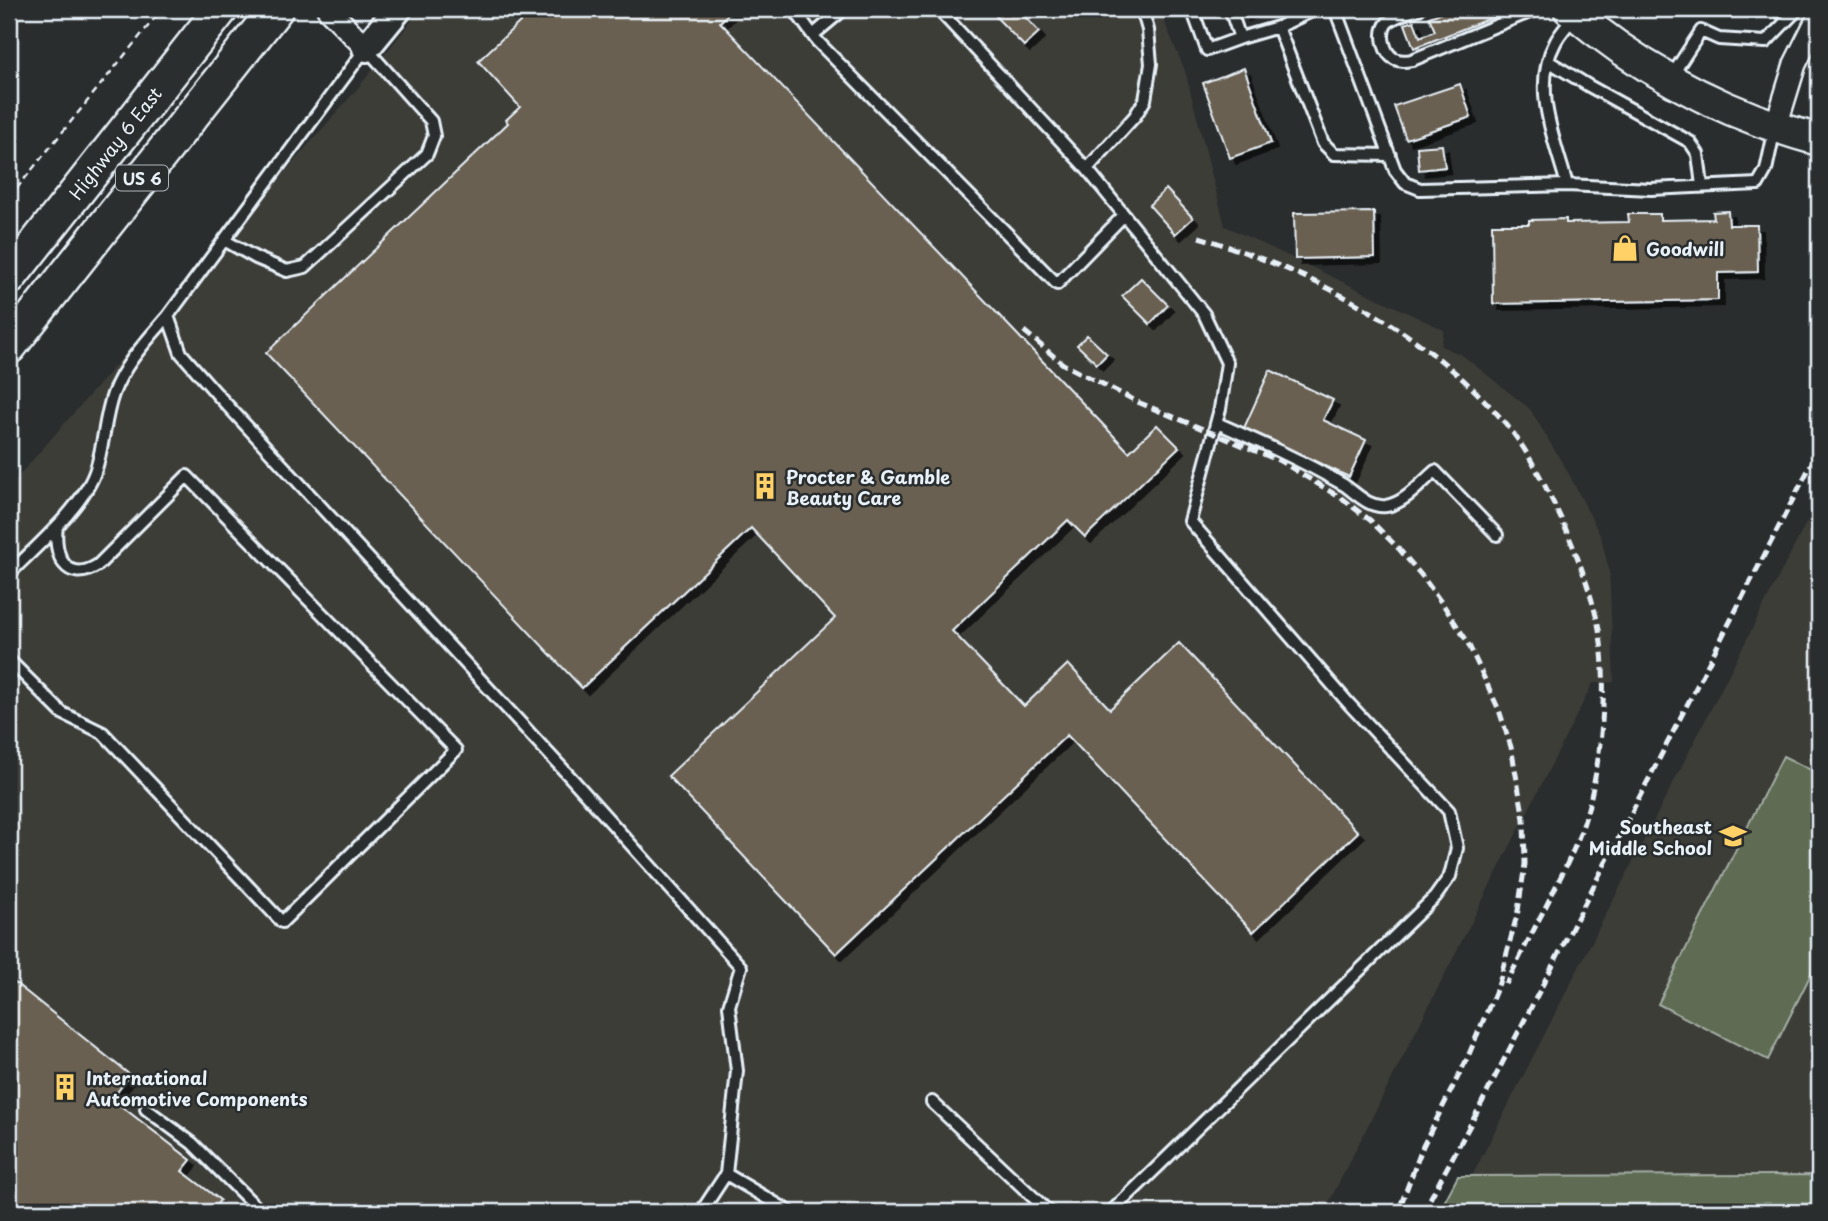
<svg xmlns="http://www.w3.org/2000/svg" width="1828" height="1221" viewBox="0 0 1828 1221" font-family="'Playpen Sans',sans-serif">
<style>
.built{fill:#3d3c38}
.green{fill:#5f6c53;stroke:#a4aea6;stroke-width:2}
.building{fill:#6a6051;stroke:#e8f1f8;stroke-width:2;filter:url(#shadow)}
.lines{fill:none;stroke-linecap:round;stroke-linejoin:round}
.service-casing{stroke:#e8f1f8;stroke-width:16}
.minor-casing{stroke:#e8f1f8;stroke-width:26}
.tertiary-casing{stroke:#e8f1f8;stroke-width:32}
.secondary-casing{stroke:#e8f1f8;stroke-width:35}
.primary-casing{stroke:#e8f1f8;stroke-width:38}
.path{stroke:#e8f1f8;stroke-width:2.5;stroke-dasharray:7 5;stroke-linecap:butt}
.service{stroke:#2a2d2e;stroke-width:10}
.minor{stroke:#2a2d2e;stroke-width:21}
.tertiary{stroke:#2a2d2e;stroke-width:26}
.secondary{stroke:#2a2d2e;stroke-width:30}
.primary{stroke:#2a2d2e;stroke-width:33}
.rail{stroke:#e8f1f8;stroke-width:5;stroke-dasharray:10 5;stroke-linecap:butt}
.labels{text-anchor:middle;dominant-baseline:central;stroke-width:5;stroke-linejoin:round;paint-order:stroke}
.shield{fill:#2a2d2e;stroke:#afb6bb;stroke-width:2}
.shield-label{font-size:16px;font-weight:bold;fill:#e8f1f8}
.street-label{font-size:18px;fill:#e8f1f8;stroke:#2a2d2e}
.poi-label{font-size:18px;font-weight:bold;fill:#e8f1f8;stroke:#2a2d2e;text-anchor:start}
</style>
<defs>
<filter id="shadow"><feDropShadow dx="6" dy="6" stdDeviation="0" flood-color="#0009"/></filter>
</defs>
<rect width="100%" height="100%" fill="#2a2d2e"/>
<filter id="ink" filterUnits="userSpaceOnUse"><feTurbulence type="fractalNoise" baseFrequency=".0143" numOctaves="2"/><feDisplacementMap in="SourceGraphic" scale="14" xChannelSelector="R" yChannelSelector="G"/><feConvolveMatrix kernelMatrix="1 2 1 2 8 2 1 2 1" color-interpolation-filters="sRGB"/></filter>
<g filter="url(#ink)">
<path class="built" d="M421,9H1159L1185,71L1225,226L1444,330L1441,346L1462,355L1530,409L1570,476L1601,537L1609,570L1614,682L1593,683L1324,1212H9V487L358,88Z
M1819,498V1175L1472,1176Z"/>
<path class="green" d="M1783,756L1819,774V958L1768,1060L1658,1004Z
M1819,1175V1212H1439L1458,1176Z"/>
<path class="building" d="M534,9H600L609,18L620,9H733L720,22L1129,452L1157,425L1179,447L1085,537L1068,520L952,631L1024,706L1068,664L1110,709L1179,643L1358,832L1253,932L1067,735L836,954L668,776L835,618L751,528L582,688L266,353L508,123L506,120L520,107L478,61Z
M1005,9H1018L1039,32L1024,46L996,17Z
M1241,9H1258L1243,15Z
M1451,9H1499L1501,14L1414,48L1405,24L1414,21L1420,37L1435,31L1429,17Z
M1762,9H1784L1778,19Z
M1244,68L1271,143L1230,158L1203,83Z
M1460,84L1471,117L1406,139L1394,106Z
M1442,145L1445,167L1419,170L1417,147Z
M1166,189L1193,218L1175,234L1149,205Z
M1728,211L1729,225H1757L1758,272L1718,273V300L1493,304L1492,224H1529V220L1566,219V223L1629,222L1628,214H1660V220L1714,219L1713,212Z
M1374,212L1375,257L1295,259L1294,213Z
M1141,278L1168,305L1150,324L1122,296Z
M1087,335L1107,354L1097,364L1077,345Z
M1270,370L1333,400L1323,420L1366,440L1349,477L1244,428Z
M9,978L130,1075L112,1099L191,1160L182,1171L220,1200L211,1212H9Z"/>
<g class="lines">
<defs>
<path id="service" d="M794,9L817,41L1057,284L1124,215
M938,9L1087,169L1204,314L1227,363L1220,409L1190,521L1350,705L1449,811L1457,848L1450,876L1435,897L1111,1212
M1192,9L1207,50L1240,38
M1230,9L1240,38L1278,27L1316,9
M1335,9L1395,170L1405,183L1420,189L1567,185L1651,189L1758,184L1766,170L1775,128
M1419,9C1409,12 1394,16 1387,23C1379,33 1384,54 1395,59C1401,62 1406,61 1412,60L1537,9
M1278,27L1323,143L1334,154L1390,155
M813,35L844,9
M1548,61L1589,86L1690,142L1698,154L1702,186
M1671,77L1701,31L1719,39L1766,42L1798,9
M1087,169L1135,116L1145,100L1151,64L1148,30L1142,9
M1567,185C1555,140 1531,88 1555,43C1559,34 1568,25 1574,17
M224,240L256,258L287,271L305,267L427,154L434,136L431,121L366,48L168,316L181,353L216,393L573,780L741,967L729,1006L737,1071L726,1174L701,1212
M1217,423C1260,442 1303,461 1344,485C1357,494 1369,508 1386,506C1405,503 1421,483 1435,471L1497,535
M9,574C35,547 82,508 95,472C104,447 104,419 113,394C124,364 148,339 168,316
M9,660L62,713L103,733L282,922L456,750L187,476L98,565C66,585 53,555 57,526
M932,1102L1049,1212
M146,1109L192,1143L254,1205L257,1212
M726,1174L790,1212"/>
<path id="minor" d="M328,9L366,48
M1776,126L1795,64L1819,16"/>
<path id="tertiary" d="M366,48L398,9"/>
<path id="secondary" d="M1569,9C1642,71 1726,115 1819,140"/>
<path id="primary" d="M9,278L221,9
M9,347L276,9"/>
</defs>
<use href="#service" class="service-casing"/>
<use href="#minor" class="minor-casing"/>
<use href="#tertiary" class="tertiary-casing"/>
<use href="#secondary" class="secondary-casing"/>
<use href="#primary" class="primary-casing"/>
<path class="path" d="M9,198L162,9"/>
<use href="#service" class="service"/>
<use href="#minor" class="minor"/>
<use href="#tertiary" class="tertiary"/>
<use href="#secondary" class="secondary"/>
<use href="#primary" class="primary"/>
<path class="rail" d="M1199,237C1310,271 1421,328 1499,416C1521,440 1538,471 1552,500C1572,540 1588,581 1598,624C1609,678 1602,759 1587,812C1578,845 1562,874 1547,904C1533,931 1520,957 1506,984
M1024,331L1063,364L1140,403L1280,461L1341,498L1370,520L1399,549L1422,576L1444,606L1467,641L1499,710L1511,747L1524,819L1525,864L1518,911L1499,983L1467,1059L1423,1146L1398,1212
M1423,1212L1476,1114L1819,449"/>
</g>
</g>
<defs>
<symbol id="shop-bare" viewBox="-9 -9 18 18"><path d="M-5-2.5h2.3a2.7 3.5 0 0 1 5.4 0H5L5.5 6h-11ZM-1.5-2.5h3a1.5 2.3 0 0 0-3 0Z" fill="#ffd166" stroke="#2a2d2e" stroke-width="2.5" paint-order="stroke"/></symbol>
<symbol id="building-bare" viewBox="-9 -9 18 18"><path d="M-4-6H4V6H1V3H-1V6H-4ZM-2.5-4.3h1.7v1.8h-1.7ZM.8-4.3h1.7v1.8H.8ZM-2.5-1h1.7V.8h-1.7ZM.8-1h1.7V.8H.8Z" fill="#ffd166" stroke="#2a2d2e" stroke-width="2.5" paint-order="stroke"/></symbol>
<symbol id="school-bare" viewBox="-9 -9 18 18"><path d="M0-5L7-2L0 1L-7-2ZM-4 1L0 2.5L4 1V4Q0 6-4 4Z" fill="#ffd166" stroke="#2a2d2e" stroke-width="2.5" paint-order="stroke"/></symbol>
</defs>
<g fill-rule="evenodd">
<use href="#shop-bare" x="1606" y="229" width="38" height="38"/>
<use href="#building-bare" x="746" y="467" width="38" height="38"/>
<use href="#school-bare" x="1714" y="817" width="38" height="38"/>
<use href="#building-bare" x="46" y="1068" width="38" height="38"/>
</g>
<g class="labels">
<rect class="shield" x="116" y="165.5" width="52" height="25" rx="5"/>
<g class="shield-label">
<text x="142" y="178">US 6</text>
</g>
<g class="street-label">
<text transform="translate(115 143) rotate(-52)">Highway 6 East</text>
</g>
<g class="poi-label">
<text x="1646" y="248">Goodwill</text>
<text x="786" y="476">Procter &amp; Gamble<tspan x="786" dy="21">Beauty Care</tspan></text>
<text x="1712" y="826" text-anchor="end">Southeast<tspan x="1712" dy="21">Middle School</tspan></text>
<text x="86" y="1077">International<tspan x="86" dy="21">Automotive Components</tspan></text>
</g>
</g>
<rect width="1828" height="1221" fill="none" stroke="#2a2d2e" stroke-width="35"/>
<rect x="18" y="18" width="1793" height="1186" fill="none" stroke="#e8f1f8" stroke-width="2.5" filter="url(#ink)"/>
</svg>
